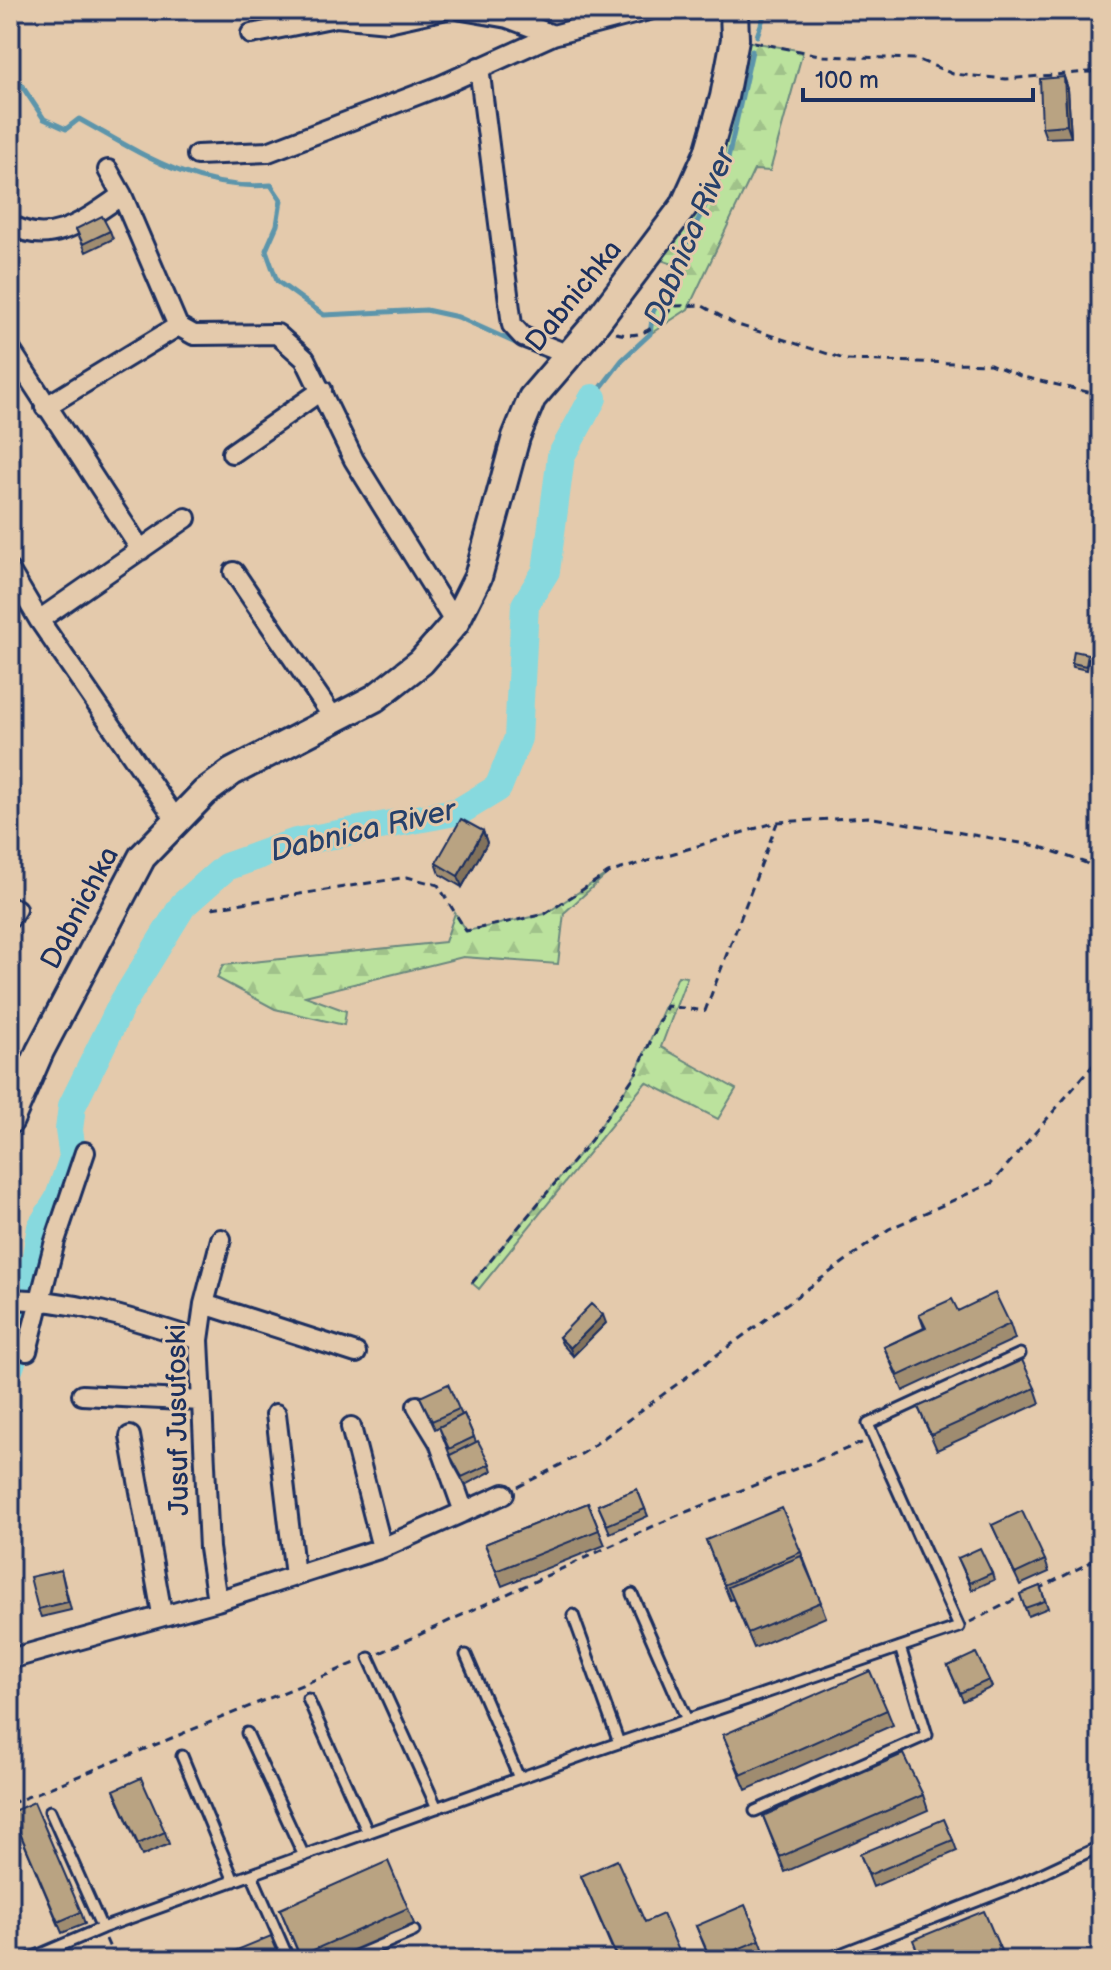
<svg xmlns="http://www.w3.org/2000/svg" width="1111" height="1970" viewBox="0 0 1111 1970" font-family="'Balsamiq Sans',sans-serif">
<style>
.forest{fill:url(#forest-firs);stroke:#6b887e;stroke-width:2}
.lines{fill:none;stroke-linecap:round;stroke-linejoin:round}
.stream{stroke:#5c95ab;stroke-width:5}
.river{stroke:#87d9de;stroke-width:28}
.lane-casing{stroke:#1b2f5e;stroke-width:15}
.street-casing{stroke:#1b2f5e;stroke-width:24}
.secondary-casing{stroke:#1b2f5e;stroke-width:32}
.path{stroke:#1b2f5e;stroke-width:3;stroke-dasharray:8 6;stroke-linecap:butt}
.lane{stroke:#e4caac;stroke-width:9}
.street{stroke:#e4caac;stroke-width:18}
.secondary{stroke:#e4caac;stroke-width:26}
.wall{fill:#9f8c70;stroke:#1b2f5e;stroke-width:2}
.shaded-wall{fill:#82725b;stroke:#1b2f5e;stroke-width:2}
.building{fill:#b9a382;stroke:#1b2f5e;stroke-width:2}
.labels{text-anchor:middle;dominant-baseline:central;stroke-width:6;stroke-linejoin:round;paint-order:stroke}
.street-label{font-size:28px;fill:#1b2f5e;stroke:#e4caac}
.water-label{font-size:30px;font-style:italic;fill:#26406b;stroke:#e4caac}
</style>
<defs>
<pattern id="forest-firs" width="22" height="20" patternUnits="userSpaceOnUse" patternTransform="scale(2)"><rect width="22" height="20" fill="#bbe29d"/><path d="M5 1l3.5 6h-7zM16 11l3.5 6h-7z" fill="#a0c28a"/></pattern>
</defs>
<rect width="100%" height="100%" fill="#e4caac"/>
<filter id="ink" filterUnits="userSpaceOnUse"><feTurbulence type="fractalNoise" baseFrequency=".0125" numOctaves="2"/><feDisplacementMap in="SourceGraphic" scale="16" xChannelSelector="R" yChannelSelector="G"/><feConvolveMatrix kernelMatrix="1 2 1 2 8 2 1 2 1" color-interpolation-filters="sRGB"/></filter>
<g filter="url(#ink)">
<path class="forest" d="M735,39L803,51L770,171L754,170L688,309L650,334L653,312L679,266L649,256L684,206Z
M608,873L564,913L558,964L463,957L305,996L346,1011L344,1025L275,1009L217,978L223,965L445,942L455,913L467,931L545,914Z
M678,976L687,977L661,1047L736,1089L718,1119L646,1082L479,1289L472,1283L591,1140L635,1075Z"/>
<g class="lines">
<path class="stream" d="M757,36L766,10
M10,68L44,119L66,129L79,119C140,153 198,192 271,185L281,200L277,225L266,250L277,281L324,315L426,310L458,317L549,358
M593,398L622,360L650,334L653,312L728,159L752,51"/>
<path class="river" d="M10,1367L23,1330L41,1227L58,1200L73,1157L69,1130L72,1106L122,1004L183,905L226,867L296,842L460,811L498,788L518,738L525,605L546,571L561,456L593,398"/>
<defs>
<path id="lane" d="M632,1594L687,1720
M573,1615L619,1743
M466,1655L519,1778
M369,1658L437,1808
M308,1699L368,1833
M247,1733L304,1856
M182,1756L234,1881
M50,1811L102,1928
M755,1811L927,1735L900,1647
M252,1875L289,1960
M27,1960L102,1928L592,1752L959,1627L868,1424L1020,1354
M346,1960L414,1931
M825,1960L1013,1887L1101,1846"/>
<path id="street" d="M462,10L508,18L553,35
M251,34L336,17L388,22L442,10
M479,67L512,325L523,337L569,355
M197,155L268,152L440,86L553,35L649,10
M108,170L122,195L178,326L194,335L277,334L305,359L354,460L455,623
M10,224C51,250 89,217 122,195
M10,349L141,550
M45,407L178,326
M232,453L322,390
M10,571L39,620L177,821
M234,572L335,720
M39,620L186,518
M10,918L16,909
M10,1299C77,1300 136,1320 199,1340
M204,1304L356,1353
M27,1351L55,1241L85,1152
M82,1395L202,1401
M417,1406L439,1442L464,1512
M276,1414L295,1576
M351,1427L382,1548
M130,1436L162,1614
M217,1601L209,1548L199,1340L204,1304L221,1239
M10,1659L217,1601L382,1548L504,1494"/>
<path id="secondary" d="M10,1120L40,1051L142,857L205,792L232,772L375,698L421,662L455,623L478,577L516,437L532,398L593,327L684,206L708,153L724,97L735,39L734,10"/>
</defs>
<use href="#lane" class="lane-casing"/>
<use href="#street" class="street-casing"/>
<use href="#secondary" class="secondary-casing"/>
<path class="path" d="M754,42L824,56L916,59L953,74L1006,79L1101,71
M616,333C645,340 655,326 674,306L701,305L735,324L847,360L990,364L1023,377L1101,395
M212,908L407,877L438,885L466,931L545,914L608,873L777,822L868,817L1038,846L1086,863L1101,875
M472,1283L591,1140L635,1075L667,1006L705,1011L777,823
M518,1487L583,1453L889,1229L992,1183L1101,1056
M1038,1589L1101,1557
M970,1622L1024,1595
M380,1653L671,1518L864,1442
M10,1804L358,1662
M106,1939L115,1960"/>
<use href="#lane" class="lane"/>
<use href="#street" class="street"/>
<use href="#secondary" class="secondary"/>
</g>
<path class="wall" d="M1077,10H1096V13L1078,14Z
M1064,77L1068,89L1071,137L1046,138L1042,127Z
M76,229L110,231L113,239L86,252Z
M1089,658L1087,670L1073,667L1072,663Z
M483,831L487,843L462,887L440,874L436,863Z
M958,1311L1010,1324L1015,1339L903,1391L884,1347L924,1328L919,1314Z
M606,1323L573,1356L562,1344L559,1337Z
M1035,1388L1040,1403L937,1450L918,1407Z
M420,1397L459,1409L462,1415L464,1414L476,1442L490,1464L492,1471L465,1485L453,1463L439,1427L435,1429Z
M637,1489L648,1516L610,1533L598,1505Z
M588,1503L605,1545L502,1586L485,1544Z
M992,1525L1045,1560L1049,1572L1020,1585Z
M706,1540L801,1552L826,1617L754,1648L733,1599L730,1600Z
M958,1558L992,1573L994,1580L972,1590Z
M61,1570L71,1610L41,1617L38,1609Z
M1040,1586L1048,1608L1028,1616L1020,1594Z
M948,1666L989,1680L992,1687L963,1701Z
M887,1710L893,1725L746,1790L723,1735Z
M114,1790L165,1832L169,1844L142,1856Z
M923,1795L928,1810L785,1872L763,1816Z
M11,1812L81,1912L85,1924L62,1933Z
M953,1840L957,1851L873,1887L860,1854Z
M581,1876L645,1922L683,1960H617Z
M408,1908L414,1924L330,1960H301L280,1909Z
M10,1925L15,1938L10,1940Z
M696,1926L760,1940L764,1951L743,1960H710Z"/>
<path class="shaded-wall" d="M1064,77L1068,89L1071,137L1067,125Z
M483,831L487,843L462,887L458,876Z
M603,1315L606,1323L573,1356L570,1348Z"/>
<path class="building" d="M1064,77L1067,125L1042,127L1040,79Z
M102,216L110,231L83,244L76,229Z
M1074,651L1088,654L1086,666L1072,663Z
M461,819L483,831L458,876L436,863Z
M995,1293L1010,1324L898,1376L884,1347L926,1328L919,1314L952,1299L958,1311Z
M591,1304L603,1315L570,1348L559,1337Z
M1022,1360L1035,1388L931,1435L918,1407Z
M448,1384L459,1409L432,1421L420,1397Z
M464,1414L474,1437L449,1449L439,1427Z
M478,1441L490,1464L462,1477L450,1455Z
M637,1489L645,1509L607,1525L598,1505Z
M588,1503L599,1530L496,1571L485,1544Z
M782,1508L801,1552L724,1585L706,1540Z
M1022,1511L1045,1560L1015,1574L992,1525Z
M980,1548L992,1573L970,1583L958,1558Z
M801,1556L821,1602L748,1633L728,1587Z
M61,1570L68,1602L38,1609L30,1577Z
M1040,1586L1045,1601L1025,1608L1020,1594Z
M976,1653L989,1680L960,1693L948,1666Z
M870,1671L887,1710L741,1775L723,1735Z
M903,1754L923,1795L780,1857L763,1816Z
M141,1778L165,1832L138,1844L114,1790Z
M34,1802L81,1912L58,1922L11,1812Z
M944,1819L953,1840L869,1875L860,1854Z
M617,1860L645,1922L663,1914L683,1960H618L581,1876Z
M388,1861L408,1908L300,1956L280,1909Z
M745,1905L760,1940L711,1960L696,1926Z
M984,1911L1005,1960H921L913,1940Z
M271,1936L281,1960H213Z
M562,1953L566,1960H547Z
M811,1953L814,1960H794Z"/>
</g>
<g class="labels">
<g class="street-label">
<text transform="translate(574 296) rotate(-51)">Dabnichka</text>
<text transform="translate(80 908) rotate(-62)">Dabnichka</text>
<text transform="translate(178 1420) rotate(-91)">Jusuf Jusufoski</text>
</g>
<g class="water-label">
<text transform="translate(690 237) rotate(-67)">Dabnica River</text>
<text transform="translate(363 831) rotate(-13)">Dabnica River</text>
</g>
</g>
<rect width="1111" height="1970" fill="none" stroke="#e4caac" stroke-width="40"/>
<rect x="20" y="20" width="1071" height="1930" fill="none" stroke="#1b2f5e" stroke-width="3" filter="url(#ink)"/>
<path d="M803 88v12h230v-12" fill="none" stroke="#1b2f5e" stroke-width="4"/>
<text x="815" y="88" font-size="24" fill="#1b2f5e" stroke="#e4caac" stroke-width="6" paint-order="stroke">100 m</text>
</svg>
